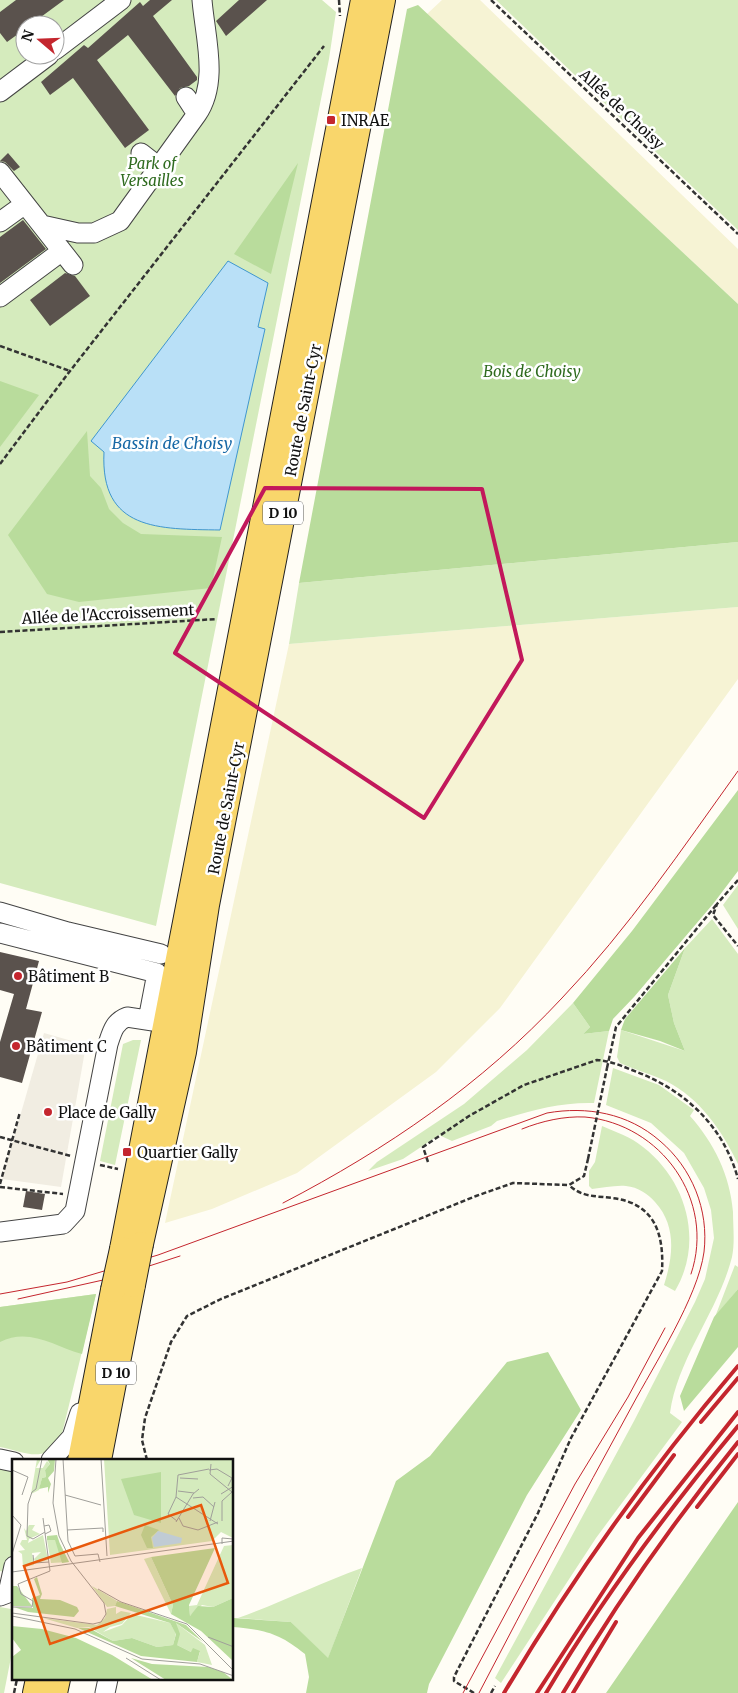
<svg xmlns="http://www.w3.org/2000/svg" width="738" height="1693" viewBox="0 0 738 1693" font-family="Merriweather,serif">
<style>
.farmland{fill:#f6f3d4}
.green{fill:#d5ebbd;fill-rule:evenodd}
.forest{fill:#b9dc9c}
.plaza{fill:#f1ede2}
.water{fill:#b9e0f7;stroke:#3f96cf}
.building{fill:#5a524d}
.lines{fill:none;stroke-linecap:round;stroke-linejoin:round}
.minor-casing{stroke:#444;stroke-width:21}
.major-casing{stroke:#222;stroke-width:26}
.path{stroke:#333;stroke-width:2.5;stroke-dasharray:5 2.5;stroke-linecap:butt}
.minor{stroke:#fff;stroke-width:19}
.major{stroke:#f9d66b;stroke-width:24}
.tram{stroke:#c4262e;stroke-width:1}
.rail{stroke:#c4262e;stroke-width:4}
.major-bridge-casing{stroke:#222;stroke-width:26;stroke-linecap:butt}
.path-bridge{stroke:#333;stroke-width:2.5;stroke-dasharray:5 2.5;stroke-linecap:butt}
.major-bridge{stroke:#f9d66b;stroke-width:24}
.marked{fill:none;stroke:#c2185b;stroke-width:4;stroke-linejoin:round}
.poi-dot{fill:#c4262e;stroke:#fff;stroke-width:2}
.labels{text-anchor:middle;dominant-baseline:central;stroke-width:5;stroke-linejoin:round;paint-order:stroke}
.shield{fill:#fff;stroke:#585858;stroke-width:1}
.shield-label{font-size:14px;font-weight:bold;fill:#111}
.street-label{font-size:15px;fill:#111;stroke:#fff}
.poi-label{font-size:15px;fill:#111;stroke:#fff;text-anchor:start}
.park-label{font-size:15px;font-style:italic;fill:#2f6b1f;stroke:#fff}
.water-label{font-size:16px;font-style:italic;fill:#1768a6;stroke:#fff}
.inset-road{fill:none;stroke:#a09f9a;stroke-width:1}
.view{fill:#e8590c;fill-opacity:0.15;stroke:#e8590c;stroke-width:2.5}
.inset-edge{fill:none;stroke:#111;stroke-width:2.5}
</style>
<rect width="100%" height="100%" fill="#fffdf5"/>
<path class="farmland" d="M442,0H480L738,249V304L427,14Z
M738,607V679L500,1008L436,1072L297,1173L212,1209L165,1223L289,644Z"/>
<path class="green" d="M0,0H322L336,12L329,59L156,926L0,883ZM25,25H55V55H25Z
M496,0H738V230Z
M738,542V607L289,644L299,583Z
M738,885V929L723,905Z
M712,919L738,954V1164C723,1132 700,1098 666,1081C651,1074 635,1070 620,1063L617,1057L621,1030L685,1051L674,1023L668,995L685,948Z
M573,1003L590,1027L583,1034L609,1031L594,1103C559,1102 530,1111 497,1121L491,1126L452,1141L439,1135L403,1159L368,1171L377,1162L464,1104L527,1050Z
M133,1040H141L115,1165L100,1161L123,1044Z
M613,1068L659,1085L694,1110L690,1116C714,1143 730,1175 733,1212C733,1226 735,1243 732,1257C718,1312 678,1357 670,1413L682,1422L596,1538L501,1683L495,1678L634,1421L695,1302L705,1279L714,1238L711,1210L704,1188L684,1153L651,1123L606,1105Z
M602,1126C616,1132 631,1137 643,1147C687,1181 704,1242 675,1291L664,1285C673,1257 677,1226 655,1202C648,1194 638,1187 626,1186C615,1185 603,1188 592,1189L589,1186V1171L595,1162Z
M735,1265L738,1267V1289L715,1317Z
M96,1294L60,1442C41,1463 25,1452 0,1447V1307Z
M0,1465L14,1468V1541L8,1573L0,1571Z
M362,1568L328,1659L291,1622L238,1618C280,1603 320,1583 362,1568Z
M12,1602L14,1642L4,1693H0V1607L11,1609Z"/>
<path class="forest" d="M418,5L738,304V542L299,583L407,9Z
M298,163L271,274L234,254Z
M0,381L39,395L0,447Z
M87,431L90,476L101,488L109,509L123,523L141,534L222,537L211,588L79,602L47,594L8,535Z
M738,790V871L713,904L634,997L613,1019L609,1031L583,1034L590,1027L573,1003L632,931Z
M685,948L668,995L674,1023L685,1051L660,1041L621,1030L625,1019Z
M738,1289V1347L684,1411L680,1396L714,1317Z
M96,1294L82,1354C54,1346 29,1327 0,1342V1307Z
M548,1352L581,1410L527,1495L429,1684L427,1693H306L309,1677L305,1654C279,1633 265,1630 233,1627V1618L291,1622L328,1658L396,1481L430,1456L507,1362Z
M738,1502V1693H606Z"/>
<path class="plaza" d="M44,1033L86,1045L61,1187L2,1179Z"/>
<path class="water" d="M228,261L268,283L258,327L265,329L220,530C159,529 100,531 104,452L91,441Z"/>
<path class="building" d="M16,0H64L30,25H25V29L7,42L0,33V12Z
M150,0H172L153,16L197,77V80L189,86L180,88L175,96L128,35L97,60L149,130L125,148L73,78L50,95L41,82L84,45L88,48L140,2L143,6Z
M239,0H267L226,36L216,21Z
M8,153L20,167L14,171L5,162L0,161Z
M23,220L46,249L0,283V237Z
M65,273L75,276L90,296L50,326L30,300Z
M0,952L39,961L26,1009L42,1012L22,1083L0,1077V1042L14,994L0,990Z
M26,1191L45,1194L42,1210L23,1207Z"/>
<g class="lines">
<defs>
<path id="minor" d="M55,50L121,0
M0,92L49,55
M186,97L197,114
M141,153L159,167
M0,172L73,265
M0,222L25,204
M42,225L78,233H94L120,221L197,114C219,82 205,37 202,0
M0,297L62,251
M0,912L68,932L161,954
M0,933L157,973L148,1020
M0,1232L63,1224L75,1211L108,1044C112,1032 114,1022 127,1017L179,1025
M0,1459L14,1462
M51,1460L72,1437L80,1413
M0,1596L8,1593L14,1566
M105,1693L108,1679"/>
<path id="major" d="M141,1244L184,1052L207,905L383,0
M122,1249L363,0
M80,1460L113,1290
M99,1460L133,1285
M35,1693L38,1679
M55,1693L58,1679"/>
</defs>
<use href="#minor" class="minor-casing"/>
<use href="#major" class="major-casing"/>
<path class="path" d="M339,0L340,16
M491,0L738,234
M0,346L70,371
M0,464L70,371L324,46
M0,632L217,619
M738,880L717,904L713,915L738,946
M607,1068L616,1027L717,904
M0,1137L71,1156
M428,1162L423,1147L469,1116L524,1085L597,1060C612,1061 624,1067 637,1072C686,1091 724,1127 738,1179
M100,1165L118,1169
M0,1184L20,1112
M0,1187L63,1194
M147,1460L142,1440L145,1418L171,1342L187,1316L221,1299L476,1196L513,1183L569,1185L584,1176L588,1159
M14,1693L17,1679
M474,1693L454,1681V1677L538,1513L571,1438L662,1271C664,1234 655,1203 612,1198C596,1196 581,1197 569,1185
M491,1693L495,1686"/>
<use href="#minor" class="minor"/>
<use href="#major" class="major"/>
<path class="tram" d="M522,1129C542,1121 564,1116 585,1117C661,1124 716,1200 691,1274
M283,1203C387,1149 482,1084 562,998C628,929 682,849 738,771
M0,1294L67,1282L158,1255L547,1113C587,1106 628,1113 660,1141C692,1168 709,1210 704,1252C698,1297 654,1365 632,1406C580,1501 529,1597 479,1693
M18,1299L112,1278L180,1256
M463,1693L575,1484L628,1397L665,1328"/>
<path class="rail" d="M701,1422L738,1378
M697,1507L738,1454
M628,1517L674,1455
M504,1693C573,1577 650,1469 738,1366
M537,1693L638,1538L738,1412
M546,1693C602,1599 668,1510 738,1426
M563,1693C615,1605 674,1521 738,1442
M573,1693L616,1622"/>
<defs>
<path id="major-bridge" d="M133,1285L141,1244
M113,1290L122,1249"/>
</defs>
<use href="#major-bridge" class="major-bridge-casing"/>
<path class="path-bridge" d="M588,1159L607,1068"/>
<use href="#major-bridge" class="major-bridge"/>
</g>
<path class="marked" d="M265,488L482,489L522,660L424,818L175,653Z"/>
<g class="poi-dot">
<rect x="326" y="115" width="10" height="10" rx="2.5"/>
<circle cx="18" cy="976" r="5"/>
<circle cx="16" cy="1046" r="5"/>
<circle cx="48" cy="1112" r="5"/>
<rect x="122" y="1147" width="10" height="10" rx="2.5"/>
</g>
<g class="labels">
<g class="shield">
<rect x="263" y="501.5" width="40" height="23" rx="4"/>
<rect x="96" y="1361.5" width="40" height="23" rx="4"/>
</g>
<g class="shield-label">
<text x="283" y="513">D 10</text>
<text x="116" y="1373">D 10</text>
</g>
<g class="street-label">
<text transform="translate(622 109) rotate(43)">Allée de Choisy</text>
<text transform="translate(303 410) rotate(-79)">Route de Saint-Cyr</text>
<text transform="translate(108 614) rotate(-3)">Allée de l'Accroissement</text>
<text transform="translate(226 808) rotate(-79)">Route de Saint-Cyr</text>
</g>
<g class="poi-label">
<text x="341" y="120">INRAE</text>
<text x="28" y="976">Bâtiment B</text>
<text x="26" y="1046">Bâtiment C</text>
<text x="58" y="1112">Place de Gally</text>
<text x="137" y="1152">Quartier Gally</text>
</g>
<g class="park-label">
<text x="152" y="163">Park of<tspan x="152" dy="17">Versailles</tspan></text>
<text x="532" y="371">Bois de Choisy</text>
</g>
<g class="water-label">
<text x="172" y="443">Bassin de Choisy</text>
</g>
</g>
<g transform="translate(12 1459)">
<rect width="221" height="221" fill="#fffdf5"/>
<path d="M25,0H29L24,9H31L29,12L35,2L38,5L33,11L34,18L30,19L27,31L19,35ZM92,0H221V79L209,73L200,82L98,96ZM17,66H23L20,71L28,75L17,80L16,84L31,76L36,101L25,104L22,100L29,93L20,94L22,106L11,108L10,95L6,92L13,91L8,85L10,81H15L12,69L14,72ZM43,80L48,85L57,103L39,104L35,81ZM221,86V139L201,148L190,146L178,157L177,147L185,146L212,87ZM139,98L161,146L159,155L132,100ZM80,127L105,142L103,147L95,148ZM104,148V155L109,152L119,154L110,165L98,168L91,173L110,166L120,155L158,164L164,174L161,186L145,188L120,179L101,182L77,168L65,169L31,159L85,166L93,159L95,150ZM164,164L193,186L200,206L185,203L188,193H179L165,186Z" fill="#d5ebbd"/>
<path d="M35,0H43L42,12L36,19L39,25L36,34V28L27,30L30,19L34,18L33,11L38,5ZM149,13V64L122,56L109,20ZM133,66L147,71L139,78L141,89H135L129,76ZM45,76L48,85L57,103L50,104L43,81H35V77ZM203,89L177,146L178,157L186,147L201,148L221,139V202L189,172L159,155L161,146L139,98ZM25,118L30,135L28,140L48,141L65,148L67,152L62,158L16,153L2,148L21,149L20,139L28,136L22,120ZM0,127H5L20,147H0ZM105,142L174,166L191,183L164,164L168,175L165,186L179,193L181,189L188,192L185,203L129,197L66,169H77L101,182L120,179L145,188L161,186L164,175L158,164L103,147ZM0,167L30,170L64,179L100,196L141,221H0V198L9,191L0,179ZM119,199L140,205L196,208L211,213L221,221H154Z" fill="#b9dc9c"/>
<path d="M146,72L170,79L169,84L142,88L140,79Z" fill="#b9e0f7"/>
<path class="inset-road" d="M30,0L24,30L20,33L16,45L15,77L21,80L33,73M51,0L56,82L63,97L86,95L88,103M89,0L95,97M199,5L198,15L220,33L210,42V62M197,10L166,16L164,38L206,65M0,11L16,18L10,36M197,11L205,10L220,19L216,27M168,19L186,20M166,32L182,34M209,35L222,27M53,36L89,46M164,38L156,55L165,62M181,39L191,38L202,48M0,56L9,66L0,95M167,59L171,67L186,71L206,63M198,62L203,43M164,63L181,35L187,30M32,67L37,66L39,72L33,75M55,71L91,69V73M210,85V79L221,80M21,96L22,104L37,103M0,113L222,82M86,130L109,143L175,165L222,212M0,148H20L21,142L9,135L6,125L38,112L31,59M0,154L81,165L89,163L94,155L92,144L59,102L47,77L41,44L44,0M0,157L63,170L130,200L188,205L222,217M196,178L222,188M114,199L149,221"/>
<path class="view" d="M189,46L216,124L38,185L12,107Z"/>
<rect width="221" height="221" class="inset-edge"/>
</g>
<g transform="translate(40 40) rotate(289)"><circle r="24" fill="#ffffff" stroke="#a0a0a0"/>
<path d="M0-4L9 19L0 12L-9 19Z" fill="#c4262e"/>
<text y="-8" font-size="14" font-weight="bold" text-anchor="middle" fill="#111111">N</text>
</g>
</svg>
